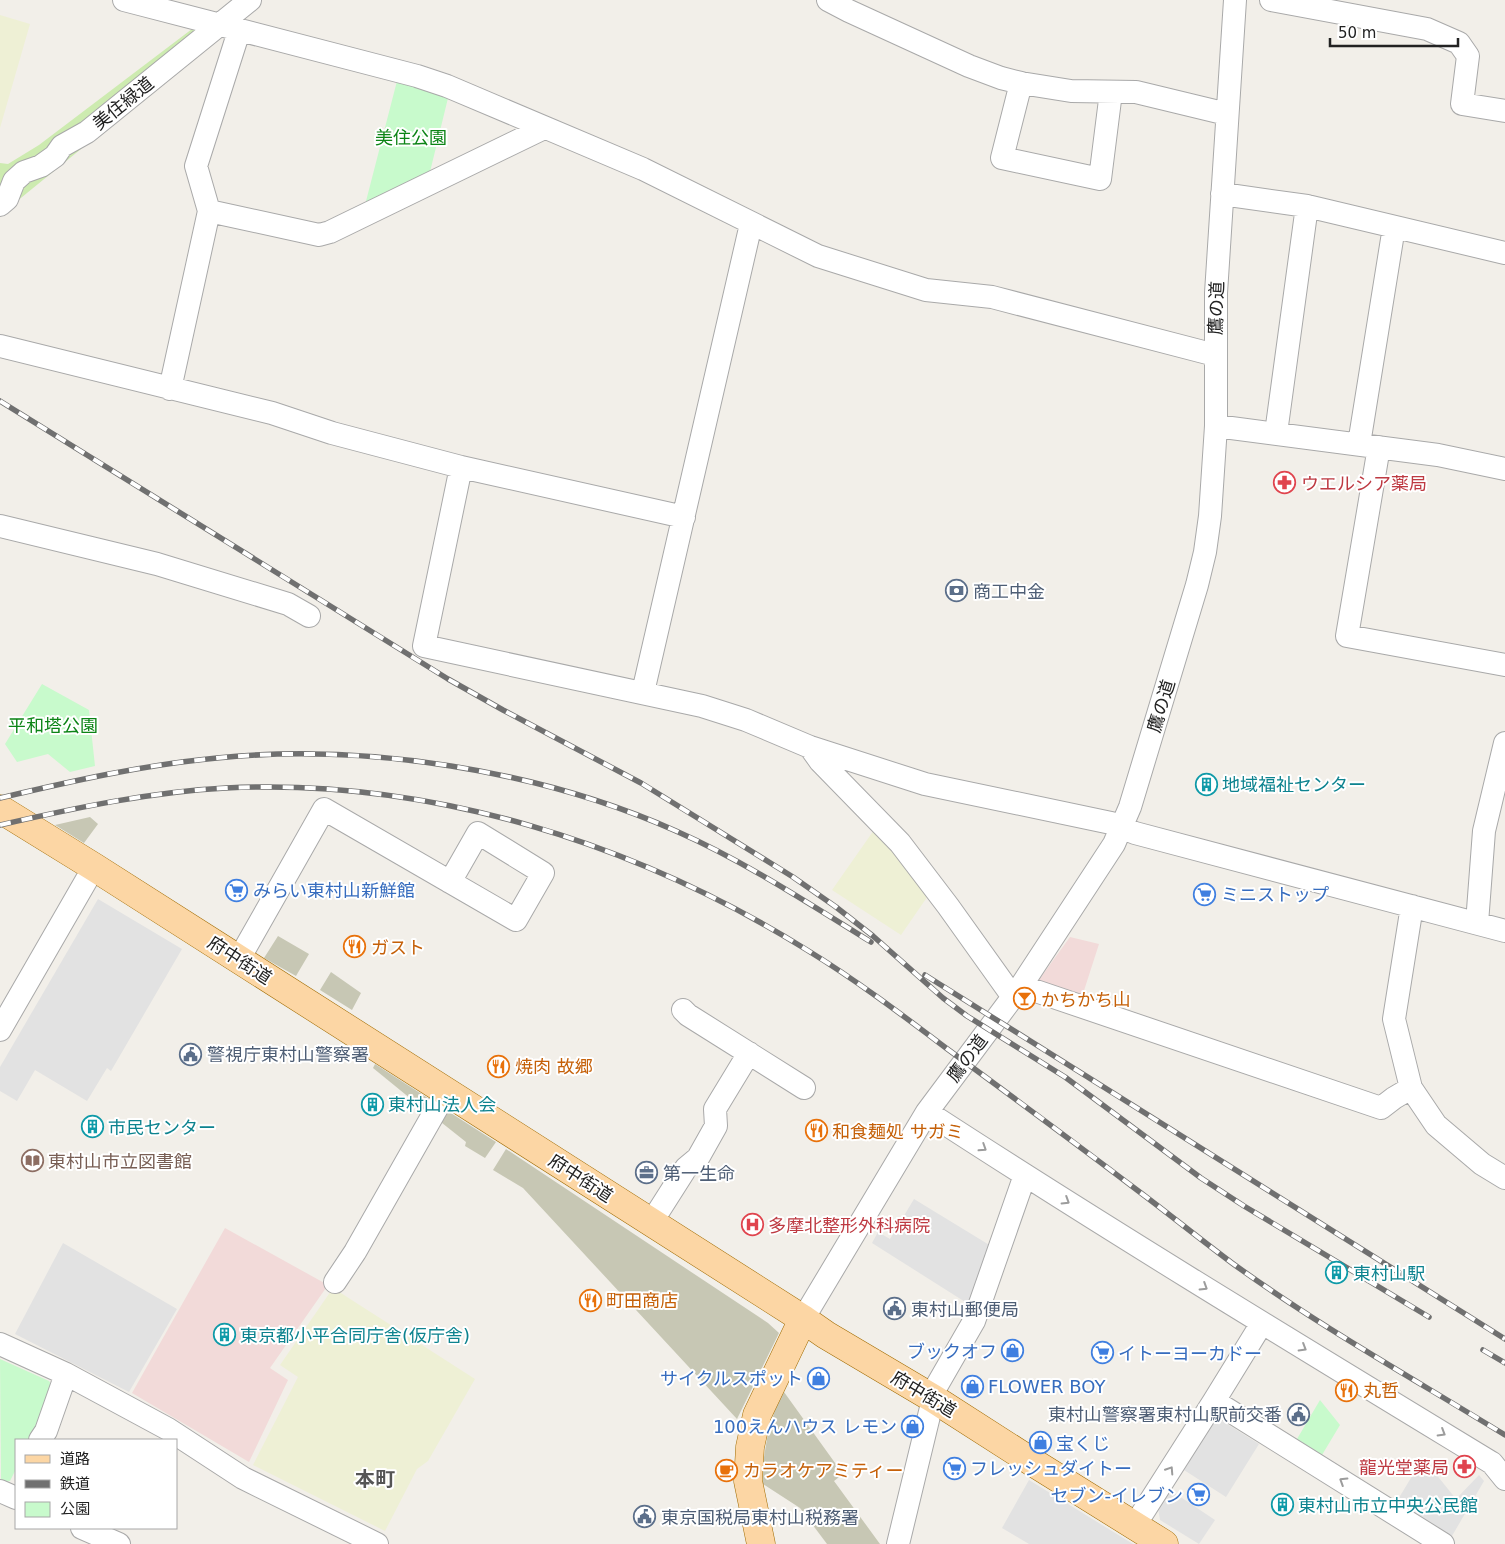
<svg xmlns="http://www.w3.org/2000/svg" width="1505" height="1544" viewBox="0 0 1505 1544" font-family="'DejaVu Sans','Noto Sans JP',sans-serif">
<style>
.commercial{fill:#f2dad9}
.construction{fill:#c7c7b4}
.farmland{fill:#eef0d5}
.grass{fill:#cdebb0}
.park{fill:#c8facc}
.parking{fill:#e2e2e2}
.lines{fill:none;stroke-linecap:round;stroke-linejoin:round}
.minor-casing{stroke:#a9a9a9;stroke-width:24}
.major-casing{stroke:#a06b00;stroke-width:29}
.minor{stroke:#fff;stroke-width:22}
.major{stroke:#fcd6a4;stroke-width:28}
.rail-casing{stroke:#707070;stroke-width:5.5}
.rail{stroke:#fff;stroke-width:4;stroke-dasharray:11;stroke-linecap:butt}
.oneway{stroke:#9c9c9c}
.labels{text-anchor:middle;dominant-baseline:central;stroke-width:4;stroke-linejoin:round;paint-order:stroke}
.street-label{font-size:18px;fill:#222;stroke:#fff}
.park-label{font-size:18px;fill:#0c8416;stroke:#fff}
.health-label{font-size:18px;fill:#be3a42;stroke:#fff;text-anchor:start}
.service-label{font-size:18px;fill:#4e5e75;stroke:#fff;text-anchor:start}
.culture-label{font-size:18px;fill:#0d838f;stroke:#fff;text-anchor:start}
.shop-label{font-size:18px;fill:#366cbe;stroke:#fff;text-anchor:start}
.food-label{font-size:18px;fill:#c56008;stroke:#fff;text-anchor:start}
.education-label{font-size:18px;fill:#785e54;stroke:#fff;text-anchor:start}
.quarter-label{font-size:20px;font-weight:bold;fill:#555;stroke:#fff}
</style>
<rect width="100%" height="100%" fill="#f2efe9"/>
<path class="commercial" d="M1070,937L1099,944L1080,1003L1033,988Z
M225,1228L328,1285L270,1368L288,1380L249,1462L132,1393Z"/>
<path class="construction" d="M90,817L98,824L84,843L55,825Z
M278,936L309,954L296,976L264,958Z
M331,972L361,993L352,1010L320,990Z
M375,1064L434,1102L427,1112L373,1068Z
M443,1108L496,1142L485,1158L465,1146L466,1142L437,1119Z
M506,1149L768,1323L779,1333L737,1419L523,1188L493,1170Z
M784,1392L843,1474L834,1481L880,1544H827L800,1508L763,1484V1463L768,1433L775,1410Z"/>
<path class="farmland" d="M0,15L30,24L0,128Z
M874,830L930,893L901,935L832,890Z
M333,1288L475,1379L428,1461L417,1469L385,1531L253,1465L298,1377L280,1365Z"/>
<path class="grass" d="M192,29L197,31L0,200V163L8,164L39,145Z
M88,137L92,140L0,215L19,185Z"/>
<path class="park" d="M397,81L448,98L429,176L365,205Z
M42,684L89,710L95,766L70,772L48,754L17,762L5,744Z
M0,1359L49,1381L53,1388L32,1440H16V1469L10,1481L1,1483Z
M1320,1400L1340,1425L1322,1455L1297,1439Z"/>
<path class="parking" d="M98,899L182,949L111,1071L107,1068L87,1101L35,1070L17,1101L0,1091V1067Z
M914,1199L991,1246L970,1305L872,1243L878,1232L890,1239Z
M63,1243L177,1309L129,1392L15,1334Z
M1216,1417L1259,1444L1226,1497L1184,1470Z
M1423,1458L1456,1499L1479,1475L1484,1481L1452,1536L1397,1501Z
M1029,1480L1133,1544H1029L1002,1528Z
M1170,1490L1215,1520L1199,1544L1160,1520L1158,1508Z"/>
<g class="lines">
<defs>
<path id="minor" d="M124,0L417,76L447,86L643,169L818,256L926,290L992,297L1215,355
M828,0L849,11L969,66L1001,78L1021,83L1071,91L1136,92L1227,114
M1271,0L1427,29L1459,43L1468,56L1462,104L1505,111
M1021,83L1002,158L1100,179L1111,92
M1222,194L1307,206L1505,253
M0,205L7,199L14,181L24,172L41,166L55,156L62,146L87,132L250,0
M209,211L319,235L330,232L544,128
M0,346L272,413L332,433L461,467L684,517
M170,389L209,211L196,166L239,31
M1216,426L1438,455L1505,469
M1276,433L1307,206
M1359,444L1394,227
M1379,447L1347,636L1505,665
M461,467L424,646L702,706L746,720L810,747L925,784L1111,823L1135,833L1505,931
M0,526L157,564L288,604L309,616
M643,692L751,224
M810,747L820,761L900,843L948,906L1013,997
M1412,906L1394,1019L1411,1088L1436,1125L1482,1164L1505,1178
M1477,923L1484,831L1505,743
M239,959L324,809L516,920L543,873L478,833L450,882
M1021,986L1381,1108L1394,1098L1411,1088
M683,1010L688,1015L804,1088
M0,1030L94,867
M927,1112C1113,1233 1303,1348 1492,1463L1505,1479
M651,1223L686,1168L698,1158L716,1126L715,1109L749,1053
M335,1282L355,1252L446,1092
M803,1319L927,1112L1021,986L1114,844L1130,807L1197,585L1205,552L1210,516L1216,426V293L1235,0
M0,1344L66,1374L168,1429L243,1478L377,1544
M1214,1401L1443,1544
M40,1440L46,1431L66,1374
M0,1491L16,1498
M1135,1525L1214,1401L1262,1323
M82,1528L119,1544
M898,1544L936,1387L974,1321L1025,1175"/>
<path id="major" d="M0,809L94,867L803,1319L826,1335L934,1399L1026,1458L1164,1544
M761,1544L748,1481L750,1447L757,1415L803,1319"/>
</defs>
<use href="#minor" class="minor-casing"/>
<use href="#major" class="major-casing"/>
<use href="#minor" class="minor"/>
<use href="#major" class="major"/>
<defs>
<path id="rail" d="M0,401L448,679L503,710L641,783L793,877L836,907L873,936L943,998L967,1016L1065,1077L1201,1178L1244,1206L1429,1317
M0,798C72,781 143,765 217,758C366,743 539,770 676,831C744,861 808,903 871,942
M0,825C75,808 149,792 226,788C430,778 635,843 807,950C856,980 901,1014 946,1048C1010,1095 1074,1142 1137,1190C1169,1214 1200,1239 1232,1263C1319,1326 1414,1379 1505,1435
M925,975L1505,1339
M1483,1350L1505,1363"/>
</defs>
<use href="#rail" class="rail-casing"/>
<use href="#rail" class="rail"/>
</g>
<defs><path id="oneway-chevron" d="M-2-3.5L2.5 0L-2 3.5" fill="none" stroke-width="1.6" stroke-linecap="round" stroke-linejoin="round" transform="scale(1.25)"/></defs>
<g class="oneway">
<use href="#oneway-chevron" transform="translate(983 1148) rotate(33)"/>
<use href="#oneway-chevron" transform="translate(1066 1201) rotate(32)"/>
<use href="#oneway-chevron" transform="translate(1204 1287) rotate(32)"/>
<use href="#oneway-chevron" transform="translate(1303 1348) rotate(31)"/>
<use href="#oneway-chevron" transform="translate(1442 1433) rotate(31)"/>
<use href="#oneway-chevron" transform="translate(1170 1470) rotate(-57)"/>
<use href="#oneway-chevron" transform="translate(1343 1481) rotate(-148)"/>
</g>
<defs>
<symbol id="pharmacy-ring" viewBox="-11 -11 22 22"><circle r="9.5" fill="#fff" stroke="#e0444e" stroke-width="1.5"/><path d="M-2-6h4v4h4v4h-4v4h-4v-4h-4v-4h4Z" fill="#e0444e"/></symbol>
<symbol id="bank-ring" viewBox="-11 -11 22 22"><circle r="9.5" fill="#fff" stroke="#5c6f8a" stroke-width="1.5"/><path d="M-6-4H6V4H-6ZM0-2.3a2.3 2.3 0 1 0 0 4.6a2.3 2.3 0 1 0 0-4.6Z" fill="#5c6f8a"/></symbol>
<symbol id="building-ring" viewBox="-11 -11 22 22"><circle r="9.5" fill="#fff" stroke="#0f9aa8" stroke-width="1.5"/><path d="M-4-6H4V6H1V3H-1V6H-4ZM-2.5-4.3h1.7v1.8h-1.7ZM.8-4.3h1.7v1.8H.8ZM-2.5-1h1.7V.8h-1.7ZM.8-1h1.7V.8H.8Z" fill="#0f9aa8"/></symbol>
<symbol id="supermarket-ring" viewBox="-11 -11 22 22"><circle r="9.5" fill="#fff" stroke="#3f7fe0" stroke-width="1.5"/><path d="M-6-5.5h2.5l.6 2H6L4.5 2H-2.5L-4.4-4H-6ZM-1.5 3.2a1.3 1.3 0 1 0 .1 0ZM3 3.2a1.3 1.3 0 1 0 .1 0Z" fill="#3f7fe0"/></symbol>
<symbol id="restaurant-ring" viewBox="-11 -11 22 22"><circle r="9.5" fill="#fff" stroke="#e8710a" stroke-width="1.5"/><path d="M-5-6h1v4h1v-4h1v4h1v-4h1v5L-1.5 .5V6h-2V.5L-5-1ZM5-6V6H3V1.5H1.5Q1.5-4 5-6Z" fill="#e8710a"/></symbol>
<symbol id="bar-ring" viewBox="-11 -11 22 22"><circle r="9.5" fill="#fff" stroke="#e8710a" stroke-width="1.5"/><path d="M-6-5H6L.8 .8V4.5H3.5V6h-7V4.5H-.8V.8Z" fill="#e8710a"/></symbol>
<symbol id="civic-ring" viewBox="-11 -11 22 22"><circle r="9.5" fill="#fff" stroke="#5c6f8a" stroke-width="1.5"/><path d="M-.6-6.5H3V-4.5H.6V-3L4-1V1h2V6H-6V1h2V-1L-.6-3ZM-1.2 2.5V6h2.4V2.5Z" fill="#5c6f8a"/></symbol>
<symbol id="library-ring" viewBox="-11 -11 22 22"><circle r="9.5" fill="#fff" stroke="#8d6e63" stroke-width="1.5"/><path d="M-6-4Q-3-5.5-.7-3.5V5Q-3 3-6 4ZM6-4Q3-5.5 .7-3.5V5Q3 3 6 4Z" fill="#8d6e63"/></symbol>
<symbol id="office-ring" viewBox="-11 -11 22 22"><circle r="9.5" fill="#fff" stroke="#5c6f8a" stroke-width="1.5"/><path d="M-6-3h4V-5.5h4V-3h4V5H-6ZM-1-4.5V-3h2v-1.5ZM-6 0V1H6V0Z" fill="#5c6f8a"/></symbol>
<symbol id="hospital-ring" viewBox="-11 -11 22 22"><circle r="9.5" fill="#fff" stroke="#e0444e" stroke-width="1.5"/><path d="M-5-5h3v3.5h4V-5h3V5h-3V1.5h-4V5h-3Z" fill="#e0444e"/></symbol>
<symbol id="shop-ring" viewBox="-11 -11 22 22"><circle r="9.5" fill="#fff" stroke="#3f7fe0" stroke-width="1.5"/><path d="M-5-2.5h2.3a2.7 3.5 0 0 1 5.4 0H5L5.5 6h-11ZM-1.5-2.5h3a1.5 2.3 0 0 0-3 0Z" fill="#3f7fe0"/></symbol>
<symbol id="cafe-ring" viewBox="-11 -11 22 22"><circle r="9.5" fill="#fff" stroke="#e8710a" stroke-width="1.5"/><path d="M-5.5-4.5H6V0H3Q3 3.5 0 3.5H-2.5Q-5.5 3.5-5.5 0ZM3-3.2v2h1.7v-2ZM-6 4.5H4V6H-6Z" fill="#e8710a"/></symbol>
</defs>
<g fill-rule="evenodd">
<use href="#pharmacy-ring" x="1272" y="470" width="25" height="25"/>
<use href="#bank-ring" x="944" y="578" width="25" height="25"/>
<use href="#building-ring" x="1194" y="772" width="25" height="25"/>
<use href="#supermarket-ring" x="224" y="878" width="25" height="25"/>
<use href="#supermarket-ring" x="1192" y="882" width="25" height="25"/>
<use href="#restaurant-ring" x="342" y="934" width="25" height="25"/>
<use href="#bar-ring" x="1012" y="986" width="25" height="25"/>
<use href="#civic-ring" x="178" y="1042" width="25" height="25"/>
<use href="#restaurant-ring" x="486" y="1054" width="25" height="25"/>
<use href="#building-ring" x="360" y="1092" width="25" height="25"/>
<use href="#building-ring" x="80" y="1114" width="25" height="25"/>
<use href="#restaurant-ring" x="804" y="1118" width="25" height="25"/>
<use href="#library-ring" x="20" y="1148" width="25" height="25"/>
<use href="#office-ring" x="634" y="1160" width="25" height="25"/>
<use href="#hospital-ring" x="740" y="1212" width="25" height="25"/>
<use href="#building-ring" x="1324" y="1260" width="25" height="25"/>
<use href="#restaurant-ring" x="578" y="1288" width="25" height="25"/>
<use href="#civic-ring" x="882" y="1296" width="25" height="25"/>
<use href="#building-ring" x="212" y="1322" width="25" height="25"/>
<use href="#shop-ring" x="1000" y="1338" width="25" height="25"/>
<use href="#supermarket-ring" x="1090" y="1340" width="25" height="25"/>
<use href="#shop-ring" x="806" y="1366" width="25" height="25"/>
<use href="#shop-ring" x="960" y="1374" width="25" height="25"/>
<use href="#restaurant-ring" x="1334" y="1378" width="25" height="25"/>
<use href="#civic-ring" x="1286" y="1402" width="25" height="25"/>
<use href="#shop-ring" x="900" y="1414" width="25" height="25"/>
<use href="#shop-ring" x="1028" y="1430" width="25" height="25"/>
<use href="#pharmacy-ring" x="1452" y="1454" width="25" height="25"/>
<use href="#supermarket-ring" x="942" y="1456" width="25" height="25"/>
<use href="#cafe-ring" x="714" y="1458" width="25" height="25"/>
<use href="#supermarket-ring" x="1186" y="1482" width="25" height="25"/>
<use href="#building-ring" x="1270" y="1492" width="25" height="25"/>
<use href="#civic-ring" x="632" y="1504" width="25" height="25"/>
</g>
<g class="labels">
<g class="street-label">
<text transform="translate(123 103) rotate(-39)">美住緑道</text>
<text transform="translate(1216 308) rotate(-88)">鷹の道</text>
<text transform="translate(1161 706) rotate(-73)">鷹の道</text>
<text transform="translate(240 960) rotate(33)">府中街道</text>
<text transform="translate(967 1058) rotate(-53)">鷹の道</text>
<text transform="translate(581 1178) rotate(33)">府中街道</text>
<text transform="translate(924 1394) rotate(31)">府中街道</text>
</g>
<g class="park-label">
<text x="411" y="137">美住公園</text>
<text x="53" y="725">平和塔公園</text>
</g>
<g class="health-label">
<text x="1301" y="483">ウエルシア薬局</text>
<text x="768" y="1225">多摩北整形外科病院</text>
<text x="1449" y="1467" text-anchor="end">龍光堂薬局</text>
</g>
<g class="service-label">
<text x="973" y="591">商工中金</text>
<text x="207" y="1054">警視庁東村山警察署</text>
<text x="663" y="1173">第一生命</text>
<text x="911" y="1309">東村山郵便局</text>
<text x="1282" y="1414" text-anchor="end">東村山警察署東村山駅前交番</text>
<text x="661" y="1517">東京国税局東村山税務署</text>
</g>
<g class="culture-label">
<text x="1222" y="784">地域福祉センター</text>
<text x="388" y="1104">東村山法人会</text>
<text x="108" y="1127">市民センター</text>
<text x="1353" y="1273">東村山駅</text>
<text x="240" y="1335">東京都小平合同庁舎(仮庁舎)</text>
<text x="1298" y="1505">東村山市立中央公民館</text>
</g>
<g class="shop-label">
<text x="253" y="890">みらい東村山新鮮館</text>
<text x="1221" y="894">ミニストップ</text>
<text x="997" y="1351" text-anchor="end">ブックオフ</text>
<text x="1118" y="1353">イトーヨーカドー</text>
<text x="803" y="1378" text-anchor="end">サイクルスポット</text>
<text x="988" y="1386">FLOWER BOY</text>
<text x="897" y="1426" text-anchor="end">100えんハウス レモン</text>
<text x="1056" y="1443">宝くじ</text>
<text x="970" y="1468">フレッシュダイトー</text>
<text x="1183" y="1495" text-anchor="end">セブン-イレブン</text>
</g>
<g class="food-label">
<text x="371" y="947">ガスト</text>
<text x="1041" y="999">かちかち山</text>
<text x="515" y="1066">焼肉 故郷</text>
<text x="832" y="1131">和食麺処 サガミ</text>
<text x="606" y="1300">町田商店</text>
<text x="1363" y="1390">丸哲</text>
<text x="743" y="1470">カラオケアミティー</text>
</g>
<g class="education-label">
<text x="48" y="1161">東村山市立図書館</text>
</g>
<g class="quarter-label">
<text x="375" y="1479">本町</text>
</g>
</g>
<rect x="15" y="1439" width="162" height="90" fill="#ffffff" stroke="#a7a7a7"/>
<rect x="25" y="1455" width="25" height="8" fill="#fcd6a4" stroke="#a7a7a7"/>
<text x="60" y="1464" font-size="15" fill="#222222">道路</text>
<rect x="25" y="1480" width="25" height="8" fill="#707070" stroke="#a7a7a7"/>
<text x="60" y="1489" font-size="15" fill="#222222">鉄道</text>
<rect x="25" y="1502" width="25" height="15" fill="#c8facc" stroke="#a7a7a7"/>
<text x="60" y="1514" font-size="15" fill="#222222">公園</text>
<path d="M1330 38v8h128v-8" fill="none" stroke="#222222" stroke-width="2.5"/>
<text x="1338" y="38" font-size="15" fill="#222222" stroke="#ffffff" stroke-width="4" paint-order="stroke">50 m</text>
</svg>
